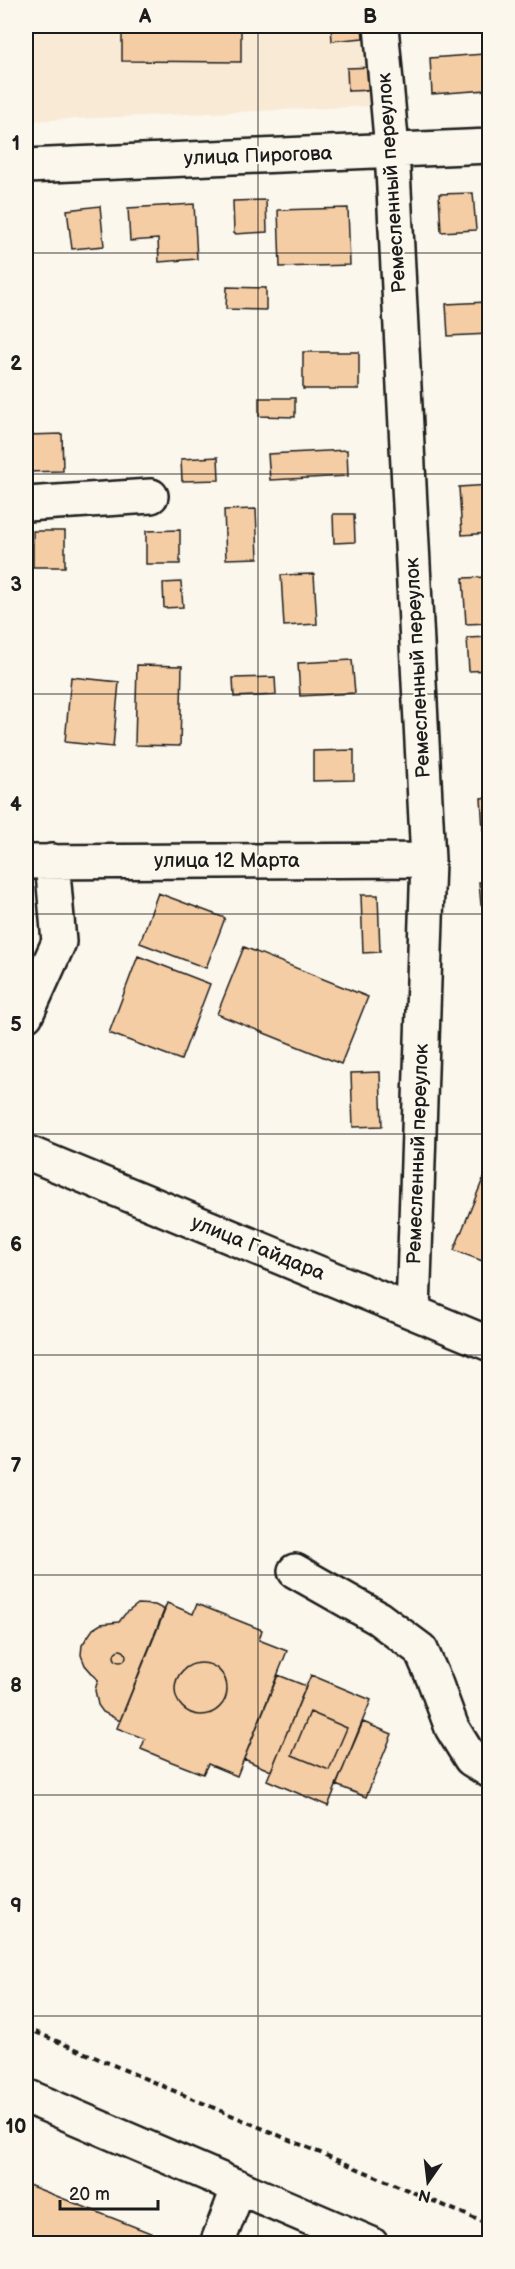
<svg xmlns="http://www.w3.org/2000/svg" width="515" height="2269" viewBox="0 0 515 2269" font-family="'Balsamiq Sans',sans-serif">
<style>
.built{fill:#f9ead6}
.building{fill:#f5cda4;stroke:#1c1c1c;stroke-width:1.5}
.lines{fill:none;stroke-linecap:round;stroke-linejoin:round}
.minor-casing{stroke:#1c1c1c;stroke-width:38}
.major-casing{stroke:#1c1c1c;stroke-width:38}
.path{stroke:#1c1c1c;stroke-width:4;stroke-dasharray:6 4.5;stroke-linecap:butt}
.minor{stroke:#fbf7ec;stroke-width:33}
.major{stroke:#fbf7ec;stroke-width:33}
.grid{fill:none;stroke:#1c1c1c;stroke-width:1.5;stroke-opacity:0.55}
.labels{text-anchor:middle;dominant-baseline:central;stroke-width:4.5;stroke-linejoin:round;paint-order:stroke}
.street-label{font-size:20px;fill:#1c1c1c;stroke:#fbf7ec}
.neatline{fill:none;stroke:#1c1c1c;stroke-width:2}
.grid-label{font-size:20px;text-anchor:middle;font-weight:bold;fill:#1c1c1c}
</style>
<rect width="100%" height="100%" fill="#fbf7ec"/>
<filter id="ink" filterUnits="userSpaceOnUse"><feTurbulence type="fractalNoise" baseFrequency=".0167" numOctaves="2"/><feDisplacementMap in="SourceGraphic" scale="12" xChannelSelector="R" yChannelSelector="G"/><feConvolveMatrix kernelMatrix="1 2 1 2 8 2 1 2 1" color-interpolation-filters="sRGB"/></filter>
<g filter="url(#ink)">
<path class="built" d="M26,26H364L372,106L26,121Z"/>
<path class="building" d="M331,26H362L363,38L332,41Z
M122,28L241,29V62L122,61Z
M484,54L487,90L432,94L430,58Z
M376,67L377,90L348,91L347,68Z
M473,193L476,230L441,232L439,194Z
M266,200L267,232L234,234L233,201Z
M194,204L197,259L159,262L158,239L130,241L128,208Z
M100,206L104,246L72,249L67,210Z
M348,208L350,265L280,267L278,210Z
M227,287L266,288V310L226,309Z
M487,302L489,334L448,336L446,304Z
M303,352H359V389H303Z
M259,398H295V417L259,416Z
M62,434L63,471L26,472V435Z
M347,450L348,476L270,480L268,454Z
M218,457L219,480L182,481L181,459Z
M490,485V533L462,535L459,487Z
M256,509L258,558L226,559L224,510Z
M333,514H354L355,542L334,543Z
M180,530V564H146V531Z
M33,531H65V567H33Z
M314,574L317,624L284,626L281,575Z
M490,577V623L466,624L463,578Z
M181,582L183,607L164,608L163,583Z
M490,637V670L469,671L467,638Z
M352,660L355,693L300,696L298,663Z
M137,665L182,666L180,746L135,745Z
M71,677L119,682L113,747L65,742Z
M275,677L276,695L234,697L233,678Z
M354,750V780L313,781V751Z
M490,797V830H483L481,798Z
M479,882H490V905H481Z
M158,893L225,918L206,968L140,943Z
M361,895H378L380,952L363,953Z
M244,947L368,997L341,1064L217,1014Z
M138,956L210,984L181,1060L109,1033Z
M380,1072L382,1126L353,1127L351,1073Z
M490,1162V1264L454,1250Z
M167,1603L193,1614L197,1604L262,1630L259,1640L287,1651L237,1776L208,1764L203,1774L172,1762L141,1749L145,1739L117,1728Z
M138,1604L155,1605L165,1610L120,1721L103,1712L98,1705L95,1690L98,1680L85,1665L81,1655L82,1645L93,1629L101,1624L119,1622L125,1614Z
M114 1656a6 6 0 1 1 12 0a6 6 0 1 1-12 0Z
M175 1689a26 26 0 1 1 52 0a26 26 0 1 1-52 0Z
M278,1675L306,1686L271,1771L244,1759Z
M311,1675L371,1700L328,1806L267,1780Z
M310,1712L347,1728L329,1770L292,1755Z
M363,1722L392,1734L366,1797L336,1785Z
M26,2184L176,2243V2244H26Z"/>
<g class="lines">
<defs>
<path id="minor" d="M381,26L392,150L428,860L413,1312
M26,166L490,146
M26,504L151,496
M26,862L428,860
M26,1015L59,942L52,861
M26,1152L490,1344
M295,1571L378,1618L421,1650L435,1682L452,1728L471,1759L490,1771
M217,2244L239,2187"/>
<path id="major" d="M26,2096L371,2244"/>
</defs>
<use href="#minor" class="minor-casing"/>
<use href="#major" class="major-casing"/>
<path class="path" d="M26,2028L490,2225"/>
<use href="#minor" class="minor"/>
<use href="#major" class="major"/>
</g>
</g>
<path class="grid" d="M258,26V2244M26,253H490M26,474H490M26,694H490M26,914H490M26,1134H490M26,1355H490M26,1575H490M26,1795H490M26,2016H490"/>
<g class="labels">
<g class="street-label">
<text transform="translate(258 156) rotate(-2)">улица Пирогова</text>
<text transform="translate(392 183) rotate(-94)">Ремесленный переулок</text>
<text transform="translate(418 668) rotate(-93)">Ремесленный переулок</text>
<text x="227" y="861">улица 12 Марта</text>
<text transform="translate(418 1154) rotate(-88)">Ремесленный переулок</text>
<text transform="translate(258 1248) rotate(22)">улица Гайдара</text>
</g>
</g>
<rect width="515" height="2269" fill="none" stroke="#fbf7ec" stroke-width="66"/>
<g transform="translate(428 2182) rotate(194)" stroke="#fbf7ec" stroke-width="4.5" paint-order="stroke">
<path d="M0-4.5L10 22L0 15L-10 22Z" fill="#1c1c1c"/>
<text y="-9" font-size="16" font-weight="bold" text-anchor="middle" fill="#1c1c1c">N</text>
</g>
<path d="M60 2200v9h98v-9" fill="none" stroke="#1c1c1c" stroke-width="3"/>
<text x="69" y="2200" font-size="18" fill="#1c1c1c" stroke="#fbf7ec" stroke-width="4.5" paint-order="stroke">20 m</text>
<rect x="33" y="33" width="449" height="2203" class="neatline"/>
<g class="grid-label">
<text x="145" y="23">A</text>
<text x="370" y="23">B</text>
<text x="16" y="150">1</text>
<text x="16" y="370">2</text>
<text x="16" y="591">3</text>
<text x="16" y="811">4</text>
<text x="16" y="1031">5</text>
<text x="16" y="1251">6</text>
<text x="16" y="1472">7</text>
<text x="16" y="1692">8</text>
<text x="16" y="1912">9</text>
<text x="16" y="2133">10</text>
</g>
</svg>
